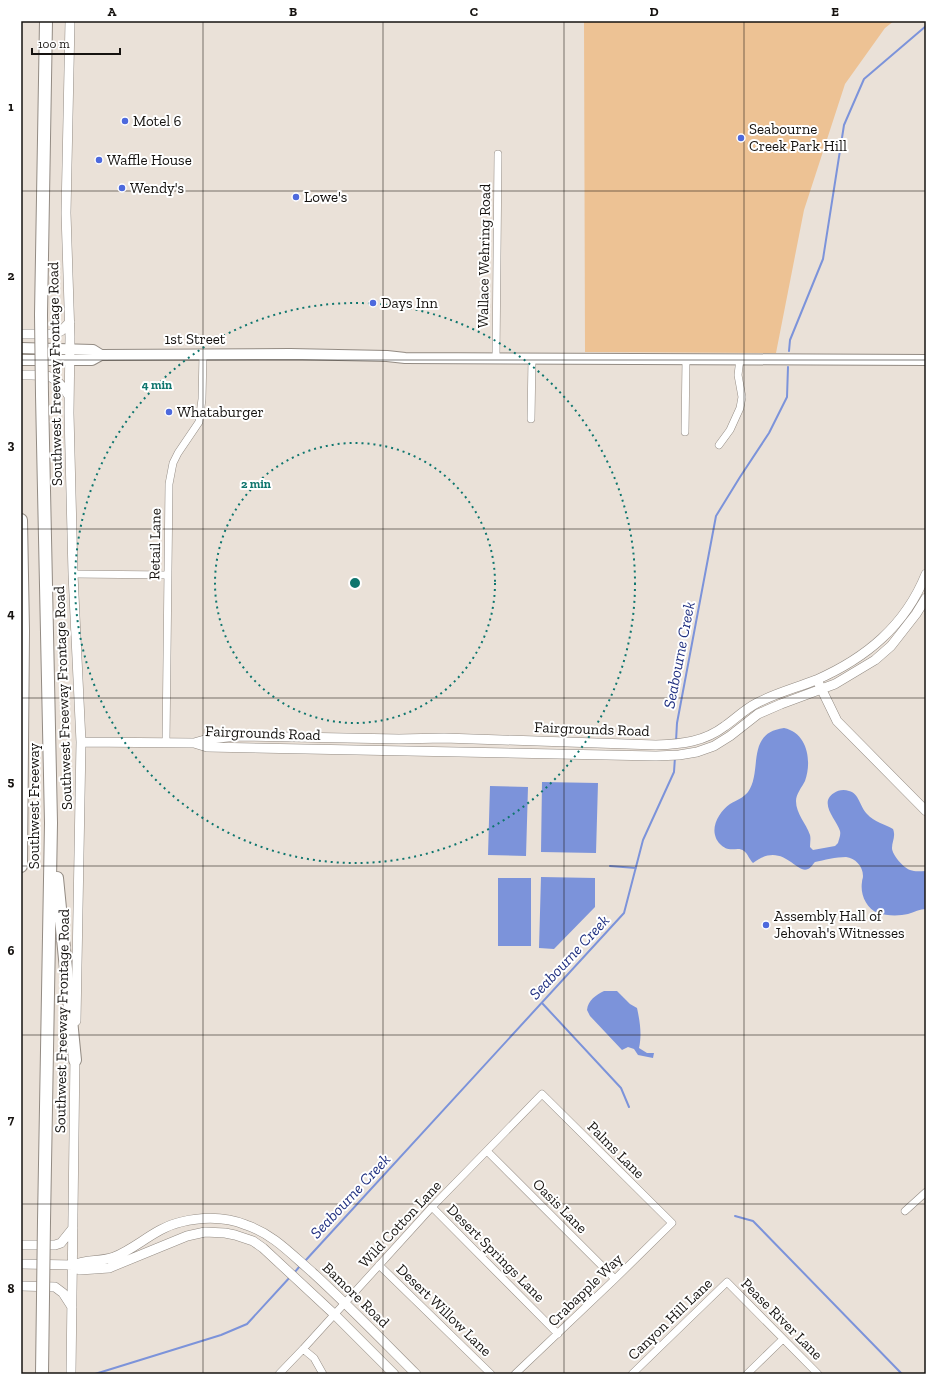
<svg xmlns="http://www.w3.org/2000/svg" width="947" height="1395" viewBox="0 0 947 1395" font-family="'Zilla Slab',serif">
<style>
.green{fill:#edc294}
.water{fill:#7c93da}
.lines{fill:none;stroke-linecap:round;stroke-linejoin:round}
.stream{stroke:#7c93da;stroke-width:2}
.street-casing{stroke:#938b83;stroke-width:8}
.secondary-casing{stroke:#938b83;stroke-width:10}
.primary-casing{stroke:#938b83;stroke-width:12}
.highway-casing{stroke:#938b83;stroke-width:14}
.street{stroke:#fff;stroke-width:7}
.secondary{stroke:#fff;stroke-width:9}
.primary{stroke:#fff;stroke-width:10}
.highway{stroke:#fff;stroke-width:12}
.highway-bridge-casing{stroke:#938b83;stroke-width:14;stroke-linecap:butt}
.highway-bridge{stroke:#fff;stroke-width:12}
.grid{fill:none;stroke:#161310;stroke-width:1;stroke-opacity:0.55}
.ring{fill:none;stroke:#0f766e;stroke-width:2;stroke-dasharray:2 4}
.poi-dot{fill:#4d69dd;stroke:#fff;stroke-width:1.5}
.labels{text-anchor:middle;dominant-baseline:central;stroke-width:4;stroke-linejoin:round;paint-order:stroke}
.poi-label{font-size:15px;fill:#161310;stroke:#fff;text-anchor:start}
.street-label{font-size:15px;fill:#161310;stroke:#fff}
.water-label{font-size:16px;font-style:italic;fill:#1f2f80;stroke:#fff}
.centre{fill:#0f766e;stroke:#fff;stroke-width:2}
.ring-label{font-size:12px;text-anchor:middle;font-weight:bold;fill:#0f766e;stroke:#fff;stroke-width:4;stroke-linejoin:round;paint-order:stroke}
.neatline{fill:none;stroke:#161310;stroke-width:1.5}
.grid-label{font-size:13px;text-anchor:middle;font-weight:bold;fill:#161310}
</style>
<rect width="100%" height="100%" fill="#eae1d8"/>
<path class="green" d="M584,21H894L885,28L845,84L804,210L776,353L585,352Z"/>
<path class="water" d="M784,728C808,733 812,762 805,781C802,787 796,794 796,801C796,814 806,823 810,835C811,839 810,843 810,847L813,850L835,846L838,843C839,839 841,835 840,831C837,820 818,803 834,793C838,790 844,789 849,791C859,793 860,807 867,814C874,822 885,824 893,829C896,837 892,841 892,848C892,855 904,868 910,870C915,872 921,871 926,871V909C920,909 914,912 908,914C900,916 886,916 878,913C866,908 860,894 862,882C862,879 863,879 863,876C863,866 855,858 846,857C836,857 824,860 815,862C813,864 811,868 808,869C796,875 783,840 753,863C749,859 748,854 744,851C737,845 730,855 719,843C717,840 716,839 715,835C712,824 721,810 730,804C737,800 743,798 748,792C763,771 745,733 784,728Z
M542,782L598,783L596,853L541,852Z
M490,786L528,787L526,856L488,855Z
M541,877L595,878V907L554,949L539,948Z
M498,878H531V946H498Z
M604,991H617L630,1004L637,1008C640,1022 642,1034 639,1048L647,1053H654L653,1058L638,1055L634,1049L628,1047L622,1050L590,1016L587,1010C588,1000 596,995 604,991Z"/>
<g class="lines">
<path class="stream" d="M789,351L790,340L823,259L844,125L864,79L926,26
M676,741L677,723L716,516L740,477L769,433L787,397L788,367
M610,866L636,868
M542,1003L621,1088L629,1107
M735,1216L753,1221L902,1374
M305,1261L624,913L643,840L674,772L675,757
M294,1273L300,1266
M95,1374L221,1335L247,1324L291,1276"/>
<defs>
<path id="street" d="M496,358L498,154
M531,419L532,358
M685,432L686,359
M719,445L730,430L740,408L742,397L738,375L740,359
M73,574L168,575
M166,743L169,484L173,463L178,453L199,422L202,399L203,354
M487,1151L615,1279
M432,1207L558,1334
M905,1211L926,1192
M379,1265L491,1374
M303,1349L314,1358L323,1374
M279,1374L303,1349L432,1207L542,1094L672,1223L615,1279L515,1374
M632,1374L727,1282L818,1374
M747,1374L783,1339"/>
<path id="secondary" d="M70,21L66,213L70,337L69,413L73,574L81,742L76,1021
M21,334H54L61,331L70,322
M21,375C47,375 54,372 69,396
M819,684L837,721L926,811
M81,742L194,743L207,747L656,756L679,755L697,752L714,746L730,736L758,714L781,704L835,684L875,660L891,646L916,614L926,598
M194,743L208,739L238,736L399,739L444,738L656,745C682,744 704,742 725,726C735,719 745,709 757,703C776,693 796,688 816,680C866,658 905,626 926,574
M21,1245H55L61,1243L73,1228
M21,1264L73,1265C86,1259 100,1262 114,1257C137,1248 155,1228 181,1222C202,1217 226,1217 246,1225C273,1234 291,1254 312,1272C348,1305 382,1340 416,1374
M73,1265L80,1270L109,1268L187,1236L205,1232L225,1233L235,1235L253,1241L263,1248L334,1314L394,1374
M21,1286L55,1287L63,1293L72,1307
M71,1374L75,1054"/>
<path id="primary" d="M21,348L93,350L101,355
M21,360H92L101,355L290,354L387,356L405,358L926,360"/>
<path id="highway" d="M41,315L46,21
M42,395L51,823L44,1221
M21,520L23,631L21,866
M57,878L75,1060"/>
</defs>
<use href="#street" class="street-casing"/>
<use href="#secondary" class="secondary-casing"/>
<use href="#primary" class="primary-casing"/>
<use href="#highway" class="highway-casing"/>
<use href="#street" class="street"/>
<use href="#secondary" class="secondary"/>
<use href="#primary" class="primary"/>
<use href="#highway" class="highway"/>
<defs>
<path id="highway-bridge" d="M41,315L42,395
M42,1374L44,1221"/>
</defs>
<use href="#highway-bridge" class="highway-bridge-casing"/>
<use href="#highway-bridge" class="highway-bridge"/>
</g>
<path class="grid" d="M203,21V1374M383,21V1374M564,21V1374M744,21V1374M21,191H926M21,360H926M21,529H926M21,698H926M21,866H926M21,1035H926M21,1204H926"/>
<g class="ring">
<circle cx="355" cy="583" r="140"/>
<circle cx="355" cy="583" r="280"/>
</g>
<g class="poi-dot">
<circle cx="125" cy="121" r="4"/>
<circle cx="741" cy="138" r="4"/>
<circle cx="99" cy="160" r="4"/>
<circle cx="122" cy="188" r="4"/>
<circle cx="296" cy="197" r="4"/>
<circle cx="373" cy="303" r="4"/>
<circle cx="169" cy="412" r="4"/>
<circle cx="766" cy="925" r="4"/>
</g>
<g class="labels">
<g class="poi-label">
<text x="133" y="121">Motel 6</text>
<text x="749" y="129">Seabourne<tspan x="749" dy="17">Creek Park Hill</tspan></text>
<text x="107" y="160">Waffle House</text>
<text x="130" y="188">Wendy's</text>
<text x="304" y="197">Lowe's</text>
<text x="381" y="303">Days Inn</text>
<text x="177" y="412">Whataburger</text>
<text x="774" y="916">Assembly Hall of<tspan x="774" dy="17">Jehovah's Witnesses</tspan></text>
</g>
<g class="street-label">
<text transform="translate(484 256) rotate(-89)">Wallace Wehring Road</text>
<text x="195" y="339">1st Street</text>
<text transform="translate(55 374) rotate(-91)">Southwest Freeway Frontage Road</text>
<text transform="translate(155 544) rotate(-89)">Retail Lane</text>
<text transform="translate(63 698) rotate(-92)">Southwest Freeway Frontage Road</text>
<text transform="translate(592 729) rotate(2)">Fairgrounds Road</text>
<text transform="translate(263 733) rotate(2)">Fairgrounds Road</text>
<text transform="translate(34 806) rotate(-90)">Southwest Freeway</text>
<text transform="translate(62 1021) rotate(-89)">Southwest Freeway Frontage Road</text>
<text transform="translate(616 1150) rotate(45)">Palms Lane</text>
<text transform="translate(560 1206) rotate(45)">Oasis Lane</text>
<text transform="translate(400 1224) rotate(-47)">Wild Cotton Lane</text>
<text transform="translate(496 1253) rotate(45)">Desert Springs Lane</text>
<text transform="translate(585 1290) rotate(-44)">Crabapple Way</text>
<text transform="translate(356 1295) rotate(44)">Bamore Road</text>
<text transform="translate(444 1310) rotate(44)">Desert Willow Lane</text>
<text transform="translate(670 1319) rotate(-44)">Canyon Hill Lane</text>
<text transform="translate(782 1319) rotate(45)">Pease River Lane</text>
</g>
<g class="water-label">
<text transform="translate(679 655) rotate(-79)">Seabourne Creek</text>
<text transform="translate(569 957) rotate(-47)">Seabourne Creek</text>
<text transform="translate(350 1196) rotate(-47)">Seabourne Creek</text>
</g>
</g>
<circle cx="355" cy="583" r="6" class="centre"/>
<g class="ring-label">
<text x="157" y="389">4 min</text>
<text x="256" y="488">2 min</text>
</g>
<rect width="947" height="1395" fill="none" stroke="#ffffff" stroke-width="44"/>
<path d="M32 48v6h88v-6" fill="none" stroke="#161310" stroke-width="2"/>
<text x="38" y="48" font-size="12" fill="#161310" stroke="#ffffff" stroke-width="3" paint-order="stroke">100 m</text>
<rect x="22" y="22" width="903" height="1351" class="neatline"/>
<g class="grid-label">
<text x="112" y="16">A</text>
<text x="293" y="16">B</text>
<text x="474" y="16">C</text>
<text x="654" y="16">D</text>
<text x="835" y="16">E</text>
<text x="11" y="111">1</text>
<text x="11" y="280">2</text>
<text x="11" y="449">3</text>
<text x="11" y="618">4</text>
<text x="11" y="786">5</text>
<text x="11" y="955">6</text>
<text x="11" y="1124">7</text>
<text x="11" y="1293">8</text>
</g>
</svg>
